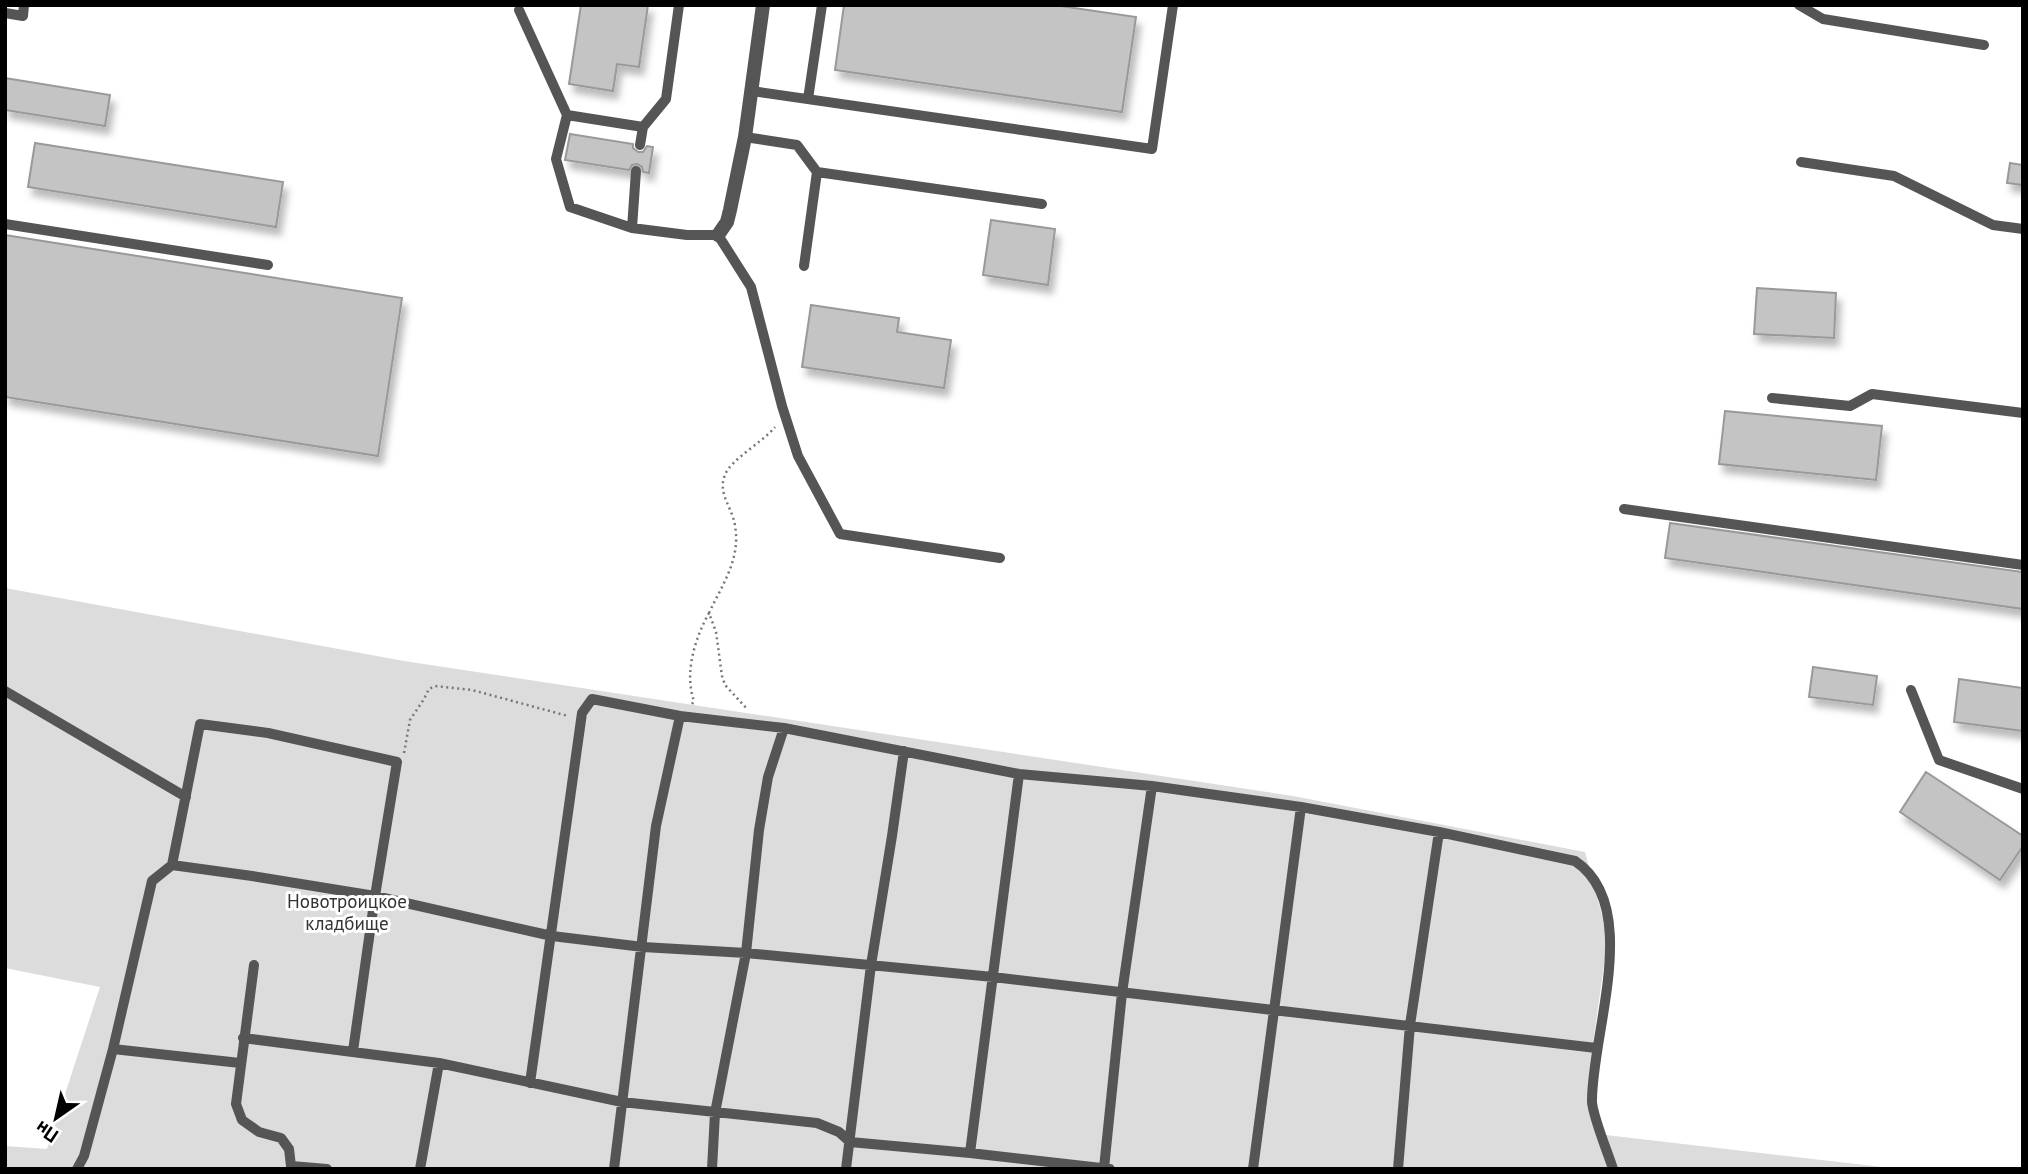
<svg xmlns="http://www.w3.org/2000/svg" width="2028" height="1174" viewBox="0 0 2028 1174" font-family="'PT Sans',sans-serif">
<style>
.green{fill:#dcdcdc}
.building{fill:#c4c4c4;stroke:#999;stroke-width:2;filter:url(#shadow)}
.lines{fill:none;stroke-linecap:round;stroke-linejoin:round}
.path{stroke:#777;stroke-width:2.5;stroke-dasharray:2 3.5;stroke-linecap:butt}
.lane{stroke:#555;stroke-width:10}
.street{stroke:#555;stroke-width:14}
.labels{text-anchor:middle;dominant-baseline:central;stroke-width:6;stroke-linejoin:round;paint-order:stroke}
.park-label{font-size:19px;fill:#333;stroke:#fff}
</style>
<defs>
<filter id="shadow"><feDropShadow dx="4.5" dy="8" stdDeviation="3.5" flood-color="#0004"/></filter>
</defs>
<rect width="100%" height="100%" fill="#fff"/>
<path class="green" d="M5,588L404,661L1293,796L1585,852L1608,937L1592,1050L1597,1134L1900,1169H5V1146L47,1149L100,987L5,968Z"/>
<path class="building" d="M581,5H648L639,67L617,64L613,91L569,84Z
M844,5H1054L1136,17L1122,112L835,70Z
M5,78L110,95L105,126L5,110Z
M570,134L633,144V148L638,152H643L647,146L653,147L649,173L643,172L642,167L637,164L632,165L629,170L565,160Z
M35,143L283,182L276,227L28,187Z
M2010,163L2023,165V185L2007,183Z
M991,220L1055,229L1048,285L983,275Z
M5,235L402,298L378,456L5,397Z
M1757,288L1836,293L1834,338L1754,334Z
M811,305L899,318L897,332L951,340L944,388L802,367Z
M1725,411L1882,426L1876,480L1719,464Z
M1670,523L2023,572V609L1665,558Z
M1813,667L1877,676L1873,705L1809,697Z
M1959,679L2023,688V731L1954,722Z
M1926,772L2023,836V846L2000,880L1900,812Z"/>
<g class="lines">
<path class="path" d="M709,613C722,585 741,559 735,526C733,508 717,494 725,475C730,460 763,442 775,427
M692,704L694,701C684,673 695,638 709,613L716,632L722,676L725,685L748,710
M404,753L410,720L424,699L429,689L435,686L472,690L568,716"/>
<path class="lane" d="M1799,5L1823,19L1984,45
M519,10L567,115L556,159L570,207L632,228L636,171
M5,13L23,16L24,5
M752,91L1152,149L1173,5
M808,99L822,5
M567,115L643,127
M745,137L797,145L817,172L804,266
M640,145L643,127L666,99L679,5
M1801,162L1894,176L1993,225L2023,229
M817,172L1042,204
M5,224L268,265
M632,228L687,235H718L751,287L782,406L798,456L840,534L1000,558
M1772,398L1850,406L1872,394L2023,413
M1624,509L2023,565
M1911,690L1939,760L2023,789
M5,691L186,797
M172,865L252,876L375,896L552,936L643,947L746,953L993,977L1596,1048
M254,965L236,1104L242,1120L259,1132L281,1138L289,1149L291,1166
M243,1038L439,1063L622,1102L817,1123L839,1132L850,1142L970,1153L1110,1169
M113,1049L240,1063
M530,1083L582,713L592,699L680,716L784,728L1019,774L1152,786L1301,807L1439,832L1575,861C1643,906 1591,1035 1592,1102C1593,1117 1608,1153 1613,1169
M970,1153L1019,774
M1104,1168L1122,993L1152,786
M77,1169L84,1156L113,1049L152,881L172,865L200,724L268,733L397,762L375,896L353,1051
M291,1169V1166L327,1169
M420,1169L439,1063
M614,1169L656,826L680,716
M712,1169L715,1113L746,953L759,830L768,777L784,728
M846,1169L871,965L892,836L904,751
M1253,1169L1301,807
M1398,1169L1410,1025L1439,832"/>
<path class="street" d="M718,235L727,222L730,210L745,137L763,5"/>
</g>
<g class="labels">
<g class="park-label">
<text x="347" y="901">Новотроицкое<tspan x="347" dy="22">кладбище</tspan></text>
</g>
</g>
<rect width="2028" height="1174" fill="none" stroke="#000000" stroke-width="14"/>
<g transform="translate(56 1118) rotate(214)" stroke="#ffffff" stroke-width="5" paint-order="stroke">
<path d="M0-5L12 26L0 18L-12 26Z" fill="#000000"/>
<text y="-10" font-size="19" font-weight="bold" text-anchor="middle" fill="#000000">Пн</text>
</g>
</svg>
